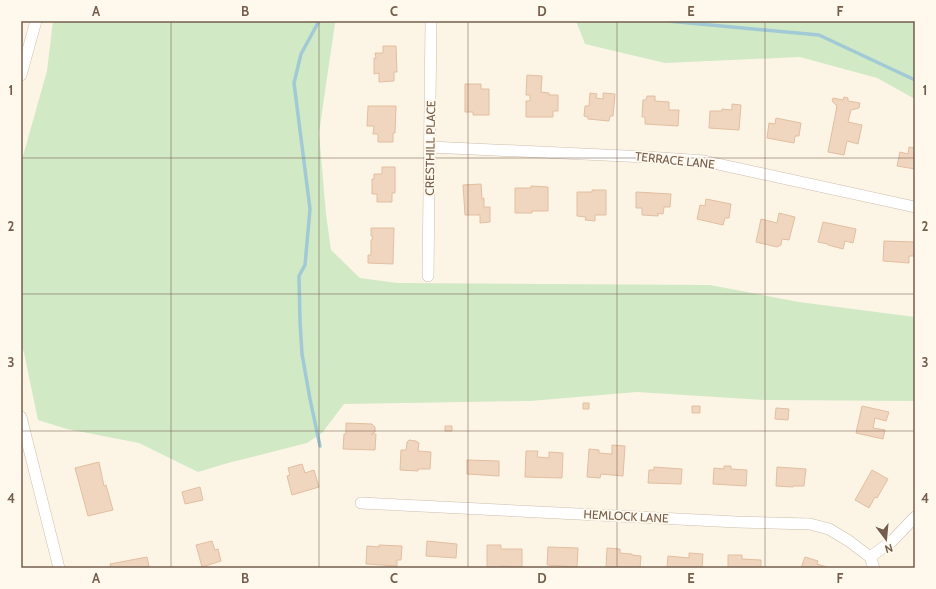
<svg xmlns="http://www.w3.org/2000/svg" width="936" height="589" viewBox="0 0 936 589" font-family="Cabin,sans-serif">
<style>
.green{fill:#d1e9c5}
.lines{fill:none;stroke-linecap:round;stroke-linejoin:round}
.stream{stroke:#a2cad6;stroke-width:3.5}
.building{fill:#f0d6bf;stroke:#e2bea0}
.street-casing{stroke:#cdbdad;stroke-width:12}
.street{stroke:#fff;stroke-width:11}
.grid{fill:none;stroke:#745d4c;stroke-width:1;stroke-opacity:0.55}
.labels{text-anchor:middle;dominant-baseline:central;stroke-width:3.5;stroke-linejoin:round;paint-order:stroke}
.street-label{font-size:12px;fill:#745d4c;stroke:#fef9ec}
.neatline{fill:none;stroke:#745d4c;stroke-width:1.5}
.grid-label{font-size:13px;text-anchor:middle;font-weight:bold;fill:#745d4c}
</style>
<rect width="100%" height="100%" fill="#fcf5e6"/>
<path class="green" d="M53,21H334L335,23L319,133L326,214L331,250L360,278L397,283L710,285L799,302L915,317V401L765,400L637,392L530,401L344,404L322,433L307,443L228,463L198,472L139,443L67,429L38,420L24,353L21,344V163L47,71Z
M576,21H909L915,24V99L877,78L800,57L665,63L585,44Z"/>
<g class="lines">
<path class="stream" d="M319,21L301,54L294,83L310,209L305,265L299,276L300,321L302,354L310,399L320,446
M668,21L819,35L915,80"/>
</g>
<path class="building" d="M383,46H396L397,72H394V81L379,82V73L374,74V58H376L375,53H383Z
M527,75L542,76L541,92L549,93V95H558V111H553V117H526V101H530V95H526Z
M465,84H481V89H489V115H473V112H465Z
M590,93L597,94L596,98L603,99V93L615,94L613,116H610L609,121L588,119V117L584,116L585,106H589Z
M647,96H655V101L669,102V110H679L678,126L645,124V117H642L643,100H646Z
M844,97L848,98V101L860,103L859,108L851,110L848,122L862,125L858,144L847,141L844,155L828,152L837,106L832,101L833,98L843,100Z
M732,104L741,105L739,130L709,128L710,111H722V109L732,110Z
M368,106H396L395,133H393V142H378V134H373L374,126H367Z
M776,118L801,123L799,136H795L794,143L767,138L769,123L775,124Z
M909,147L915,148V169L897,166L900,152L908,154Z
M382,167H395V193H392V202H377V194H372V179H374V174H382Z
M481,184L482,199L484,198V207H490V222L480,223V215H465L463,185Z
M531,186L548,187V211H532V213H515V188H531Z
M592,190H606V215H595V221L585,220L586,217L577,216V192H592Z
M636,192L671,194L670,207H664L663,214L658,213V216L642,215V208H636Z
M706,199L731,204L729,218H725L723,225L697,219L700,205L705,206Z
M779,213L795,217L789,240L782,239L781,245L777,247L756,242L761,219L777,223Z
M823,222L856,229L853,243L845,241L843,249L828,245V244L818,242Z
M371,228H394L393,264L368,263V255H371V240H372L373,236H371Z
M884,241L915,242V256H909V263L883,261Z
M583,403H589V409H583Z
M692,406H700V413H692Z
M862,406L889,412L886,421L875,418L873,428L885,430L883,439L856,433Z
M776,408L789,409L788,420L775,419Z
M346,423L372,424L375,427V432L371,434H376L375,450L343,449L344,434H346Z
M445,426H452V431H445Z
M409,440L416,441L419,443L418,451L431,452L430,469H418V471L400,470L401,450H406L407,442Z
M612,445L625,446L623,476L601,474L600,478L587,477L589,449L599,450V453L612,454Z
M526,451H538L537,457L549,458V452L563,453L562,478L525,477Z
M467,460L499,461V476L467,474Z
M99,462L104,486L106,485L113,510L88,516L75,468Z
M302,464L305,473L314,470L319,487L292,495L287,476L290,475L288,468Z
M724,466H731V469L747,470L746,486L713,484L714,468L724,469Z
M654,467L682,469L681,484L648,483L649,470H654Z
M777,467L806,469L804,486H794L793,487L776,486Z
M872,470L888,479L877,498L875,497L869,508L855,500Z
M200,487L203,500L185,504L182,492Z
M212,541L215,550L218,549L221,561L202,567L196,545Z
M427,541L457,544L456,558L426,556Z
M379,545L402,546L401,560H397V566L366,564L367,546L379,547Z
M487,545H501V549H522V567L501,566V568H487Z
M548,547L578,548L577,567L547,565Z
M607,548L620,549V553L632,554V555L641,556L640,568H606Z
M689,553L703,554L702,568H667L668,556L689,558Z
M728,555H742V559L761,560V568H728Z
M147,557L149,566L139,568H111L110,564Z
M805,557L818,561L817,564L830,568H801Z"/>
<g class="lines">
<defs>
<path id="street" d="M21,75L36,21
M430,147L647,157L704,161L915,207
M428,276L431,21
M21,417L59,568
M361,503L737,522L810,524L829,529L849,541L870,557L874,568
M870,557L892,541L915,517"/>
</defs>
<use href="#street" class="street-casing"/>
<use href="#street" class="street"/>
</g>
<path class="grid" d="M171,21V568M319,21V568M468,21V568M617,21V568M765,21V568M21,158H915M21,294H915M21,431H915"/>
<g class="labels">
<g class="street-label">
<text transform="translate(430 148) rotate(-89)">CRESTHILL PLACE</text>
<text transform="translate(675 160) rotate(6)">TERRACE LANE</text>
<text transform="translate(626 516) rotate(3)">HEMLOCK LANE</text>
</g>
</g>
<rect width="936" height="589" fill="none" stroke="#fef9ec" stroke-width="44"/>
<g transform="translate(886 539) rotate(164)" stroke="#fef9ec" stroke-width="3" paint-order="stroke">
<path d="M0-3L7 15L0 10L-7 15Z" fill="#745d4c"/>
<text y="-6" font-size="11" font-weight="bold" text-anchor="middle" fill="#745d4c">N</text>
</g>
<rect x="22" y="22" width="892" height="545" class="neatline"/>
<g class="grid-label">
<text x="96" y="16">A</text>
<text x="245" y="16">B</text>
<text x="394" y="16">C</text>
<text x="542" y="16">D</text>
<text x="691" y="16">E</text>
<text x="840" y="16">F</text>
<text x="11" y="95">1</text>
<text x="925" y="95">1</text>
<text x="11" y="231">2</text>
<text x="925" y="231">2</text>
<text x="11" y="367">3</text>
<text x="925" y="367">3</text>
<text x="11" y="503">4</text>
<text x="925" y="503">4</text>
<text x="96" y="583">A</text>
<text x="245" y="583">B</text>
<text x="394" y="583">C</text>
<text x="542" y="583">D</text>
<text x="691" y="583">E</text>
<text x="840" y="583">F</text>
</g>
</svg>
